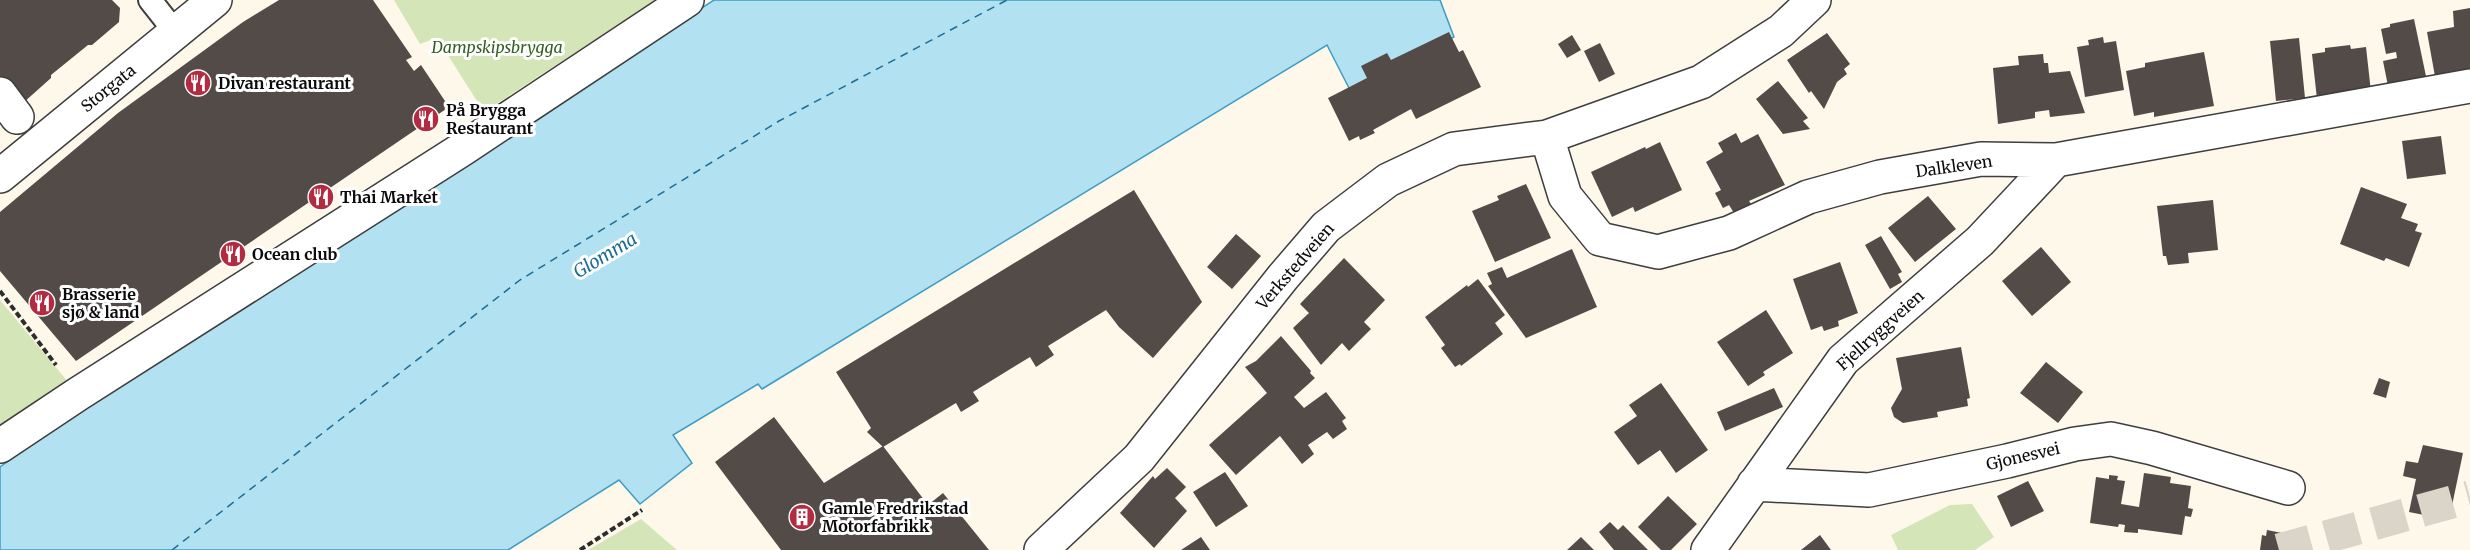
<svg xmlns="http://www.w3.org/2000/svg" width="2470" height="550" viewBox="0 0 2470 550" font-family="Merriweather,serif">
<style>
.green{fill:#d4e6b7}
.water{fill:#b2e1f2;stroke:#3d9dc6;stroke-width:1.5}
.lines{fill:none;stroke-linecap:round;stroke-linejoin:round}
.ferry{stroke:#1c6d96;stroke-width:1.5;stroke-dasharray:8 6;stroke-linecap:butt}
.building{fill:#534b48}
.primary-tunnel{stroke:#dad4c9;stroke-width:33;stroke-dasharray:33 16;stroke-linecap:butt}
.lane-casing{stroke:#3e3e3e;stroke-width:26}
.street-casing{stroke:#3e3e3e;stroke-width:36}
.path{stroke:#2d2d2d;stroke-width:4;stroke-dasharray:6 3;stroke-linecap:butt}
.lane{stroke:#fff;stroke-width:22}
.street{stroke:#fff;stroke-width:33}
.labels{text-anchor:middle;dominant-baseline:central;stroke-width:6;stroke-linejoin:round;paint-order:stroke}
.park-label{font-size:16px;font-style:italic;fill:#335f20;stroke:#fff}
.poi-label{font-size:16px;font-weight:bold;fill:#0b0b0b;stroke:#fff;text-anchor:start}
.street-label{font-size:16px;fill:#0b0b0b;stroke:#fff}
.water-label{font-size:18px;font-style:italic;fill:#1c6d96;stroke:#fff}
</style>
<rect width="100%" height="100%" fill="#fef8ea"/>
<path class="green" d="M394,0H656L484,112L437,38L420,44Z
M0,300L78,394L0,450Z
M1972,504L1994,537L1975,550H1898L1891,535L1950,505Z
M641,519L677,550H588Z"/>
<path class="water" d="M714,0H1440L1454,37L1351,92L1327,45L762,389L758,384L673,435L692,463L640,504L619,480L508,550H0V467L48,433L367,223Z"/>
<g class="lines">
<path class="ferry" d="M172,550L520,280L779,121L1007,0"/>
</g>
<path class="building" d="M0,0H112L120,8L119,22L92,45H88L51,75V78L23,103L0,89Z
M279,0H373L412,57L406,60L414,71L421,65L449,107L76,361L0,271V212L118,113L243,22Z
M2470,8V76L2436,82L2427,32L2454,27L2453,11Z
M2414,19L2427,81L2388,86L2383,61L2397,58L2396,52L2386,54L2381,29L2390,27V24Z
M1449,32L1459,52L1463,50L1481,87L1416,119L1411,109L1373,130L1375,133L1360,140L1359,136L1349,141L1328,98L1367,78L1361,66L1387,53L1391,60Z
M1827,33L1850,64L1844,69L1847,74L1837,82L1824,109L1811,91L1809,93L1787,60Z
M1572,35L1581,50L1567,58L1558,44Z
M2103,37L2104,43L2116,41L2124,90L2085,97L2077,47L2089,45L2088,40Z
M2299,38L2305,98L2276,101L2270,41Z
M1600,43L1615,74L1599,82L1584,51Z
M2350,45L2351,49L2366,47L2371,92L2317,99L2312,54L2325,52V48Z
M2204,52L2214,106L2154,117V112L2134,116L2126,71L2145,67V63Z
M2043,54L2044,63H2048L2049,73L2070,71L2085,113L2050,117L2049,110L2035,112V118L1998,124L1993,68L2019,65L2018,56Z
M1778,81L1808,118L1803,121L1810,129L1783,134L1756,99Z
M1736,133L1741,143L1758,134L1785,185L1749,201L1751,204L1734,213L1729,205L1723,208L1715,193L1721,190L1706,162L1723,152L1718,143Z
M2441,136L2446,174L2407,179L2402,141Z
M1660,142L1682,190L1635,212L1633,207L1612,217L1591,172L1645,147L1646,149Z
M1526,184L1551,238L1495,262L1472,211L1499,200L1497,196Z
M2361,187L2407,204L2401,218L2418,224L2415,231L2422,233L2409,267L2386,258L2384,261L2340,244Z
M1134,190L1202,302L1153,358L1119,327L1106,310L1048,346L1054,355L1036,367L1030,357L973,392L979,401L961,412L956,403L883,447L867,432L871,428L836,372Z
M1928,196L1956,229L1915,262L1888,228Z
M2213,200L2218,250L2188,253L2189,263L2168,265L2166,256H2163L2157,206Z
M1236,234L1261,256L1232,289L1207,267Z
M1881,236L1902,272L1898,274L1902,282L1890,289L1865,245Z
M2041,247L2071,282L2032,316L2002,281Z
M1572,249L1597,307L1526,338L1488,286L1492,284L1487,273L1502,267L1507,278Z
M1344,258L1385,300L1364,322L1371,329L1349,351L1342,343L1321,365L1293,328L1309,313L1300,304Z
M1840,262L1858,313L1838,321L1839,326L1824,331L1822,326L1811,330L1793,279Z
M1478,279L1505,315L1495,323L1503,334L1461,366L1460,364L1455,367L1441,348L1445,345L1425,317L1467,285L1468,287Z
M1766,310L1793,353L1763,372L1765,375L1748,386L1717,342Z
M1281,336L1311,371L1310,373L1315,378L1294,397L1304,408L1326,392L1346,418L1342,421L1347,429L1333,439L1327,432L1308,445L1314,454L1302,464L1280,436L1236,475L1209,445L1267,393L1245,367L1256,361Z
M1961,347L1970,398L1967,399L1968,406L1937,412L1938,417L1903,423L1894,417L1891,408L1902,389L1896,358Z
M2046,362L2083,392L2058,423L2020,393Z
M2379,378L2390,382L2386,398L2373,394Z
M1661,383L1708,450L1676,473L1660,450L1638,465L1614,432L1637,416L1629,405Z
M1774,388L1783,407L1725,431L1717,412Z
M774,417L824,483L883,446L928,505L943,493L989,550H781L715,462Z
M2423,445L2463,453L2449,520L2409,512L2416,479L2403,476L2406,461L2418,463Z
M1167,468L1186,487L1175,498L1187,511L1154,548L1120,513L1153,476L1155,479Z
M1225,472L1248,506L1216,527L1193,492Z
M2144,473L2171,477L2170,483L2191,486L2188,508L2193,509L2191,517L2185,516L2182,535L2138,529V533L2124,532L2125,525L2119,524L2118,527L2090,523L2096,477L2109,479V475L2118,476L2117,480L2125,481L2121,504L2139,507Z
M2028,481L2044,511L2011,527L1997,496Z
M1668,496L1697,524L1671,550H1661L1638,527Z
M1610,522L1618,530L1623,525L1648,550H1614L1599,532Z
M2267,530L2287,534L2286,540L2307,543L2306,550H2260L2262,535L2266,536Z
M1820,535L1831,550H1801Z
M1201,537L1210,550H1181Z
M1581,537L1594,550H1567Z"/>
<g class="lines">
<path class="primary-tunnel" d="M2279,550L2470,497"/>
<defs>
<path id="lane" d="M150,0L176,33"/>
<path id="street" d="M0,94L17,117
M1547,137L1565,196L1600,239L1658,252L1729,233L1808,197L1880,177L1981,159L2056,160L2470,86
M0,176L215,0
M0,446L78,394L464,148L687,0
M1754,484L1869,490L2007,461L2075,444L2111,439L2152,448L2288,488
M1041,550L1139,458L1283,277L1326,227L1388,180L1454,149L1547,137L1701,82L1781,31L1814,0
M1708,550L1843,360L1980,241L2056,160"/>
</defs>
<use href="#lane" class="lane-casing"/>
<use href="#street" class="street-casing"/>
<path class="path" d="M0,291L56,365
M580,550L642,510"/>
<use href="#lane" class="lane"/>
<use href="#street" class="street"/>
</g>
<defs>
<symbol id="restaurant-disc" viewBox="-11 -11 22 22"><circle r="9.5" fill="#b32b40" stroke="#fff"/><path d="M-5-6h1v4h1v-4h1v4h1v-4h1v5L-1.5 .5V6h-2V.5L-5-1ZM5-6V6H3V1.5H1.5Q1.5-4 5-6Z" fill="#fff"/></symbol>
<symbol id="building-disc" viewBox="-11 -11 22 22"><circle r="9.5" fill="#b32b40" stroke="#fff"/><path d="M-4-6H4V6H1V3H-1V6H-4ZM-2.5-4.3h1.7v1.8h-1.7ZM.8-4.3h1.7v1.8H.8ZM-2.5-1h1.7V.8h-1.7ZM.8-1h1.7V.8H.8Z" fill="#fff"/></symbol>
</defs>
<g fill-rule="evenodd">
<use href="#restaurant-disc" x="183" y="68" width="30" height="30"/>
<use href="#restaurant-disc" x="411" y="104" width="30" height="30"/>
<use href="#restaurant-disc" x="306" y="182" width="30" height="30"/>
<use href="#restaurant-disc" x="218" y="239" width="30" height="30"/>
<use href="#restaurant-disc" x="27" y="288" width="30" height="30"/>
<use href="#building-disc" x="787" y="502" width="30" height="30"/>
</g>
<g class="labels">
<g class="park-label">
<text x="497" y="47">Dampskipsbrygga</text>
</g>
<g class="poi-label">
<text x="218" y="83">Divan restaurant</text>
<text x="446" y="110">På Brygga<tspan x="446" dy="18">Restaurant</tspan></text>
<text x="340" y="197">Thai Market</text>
<text x="252" y="254">Ocean club</text>
<text x="62" y="294">Brasserie<tspan x="62" dy="18">sjø &amp; land</tspan></text>
<text x="822" y="508">Gamle Fredrikstad<tspan x="822" dy="18">Motorfabrikk</tspan></text>
</g>
<g class="street-label">
<text transform="translate(108 88) rotate(-39)">Storgata</text>
<text transform="translate(1954 166) rotate(-8)">Dalkleven</text>
<text transform="translate(1295 266) rotate(-49)">Verkstedveien</text>
<text transform="translate(1880 330) rotate(-42)">Fjellryggveien</text>
<text transform="translate(2023 456) rotate(-13)">Gjonesvei</text>
</g>
<g class="water-label">
<text transform="translate(605 255) rotate(-31)">Glomma</text>
</g>
</g>
</svg>
